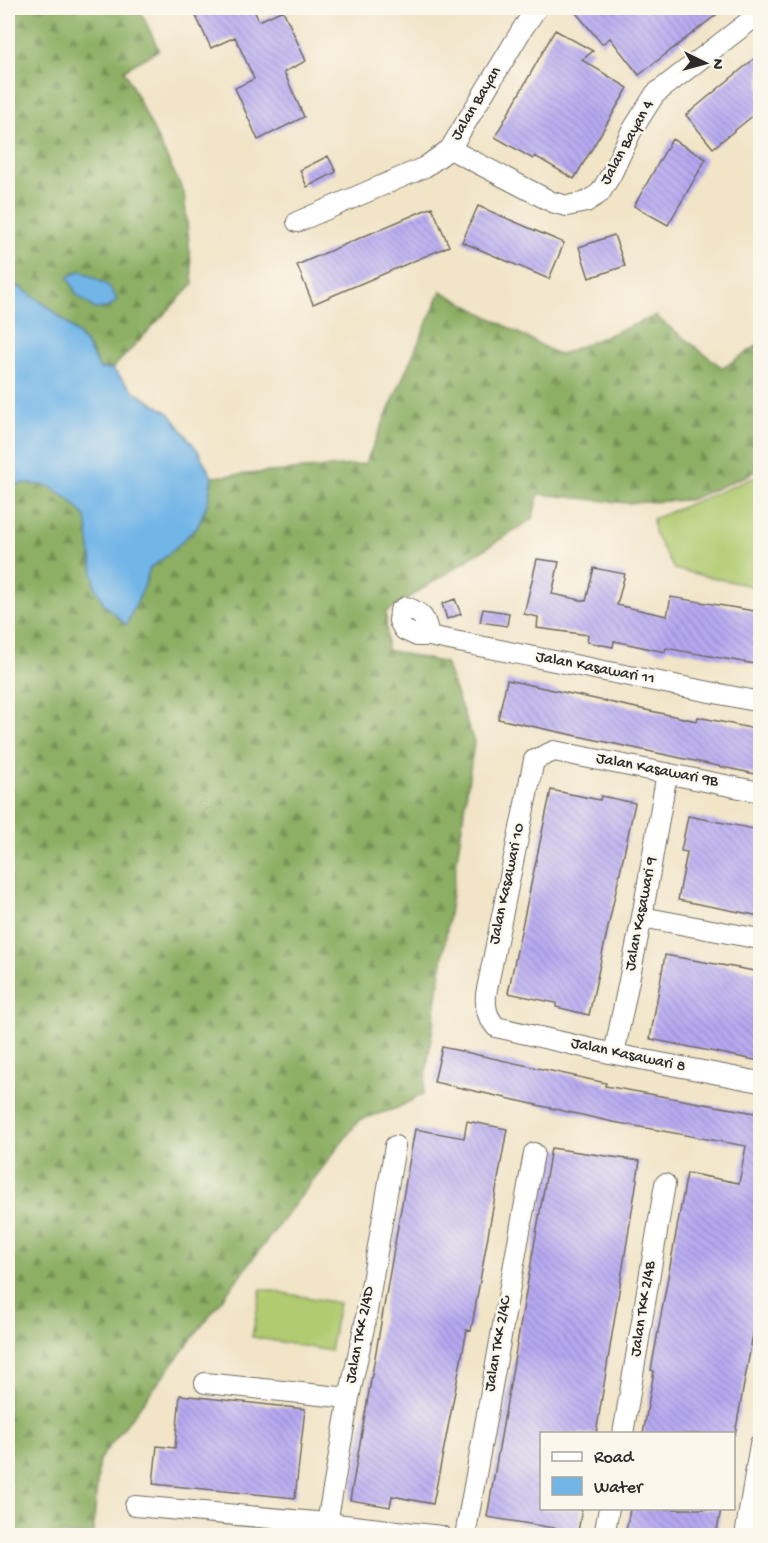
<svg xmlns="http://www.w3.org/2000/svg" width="768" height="1543" viewBox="0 0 768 1543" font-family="'Gochi Hand',sans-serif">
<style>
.grass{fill:#b1cb71;stroke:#6e7b4e;stroke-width:1.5}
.forest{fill:url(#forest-firs);stroke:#5c6d47;stroke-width:1.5}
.water{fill:#72b5e7;stroke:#4e7089;stroke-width:1.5}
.building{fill:url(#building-back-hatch)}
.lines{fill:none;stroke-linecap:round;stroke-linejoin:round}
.street-casing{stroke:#706c62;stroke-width:22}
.street{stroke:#fff;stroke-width:20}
.labels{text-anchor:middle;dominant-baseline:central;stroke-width:5;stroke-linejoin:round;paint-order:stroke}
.street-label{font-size:16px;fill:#2b2b2b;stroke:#fbf7ec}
</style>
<defs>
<pattern id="forest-firs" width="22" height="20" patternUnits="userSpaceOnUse" patternTransform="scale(1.5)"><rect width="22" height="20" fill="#8caf63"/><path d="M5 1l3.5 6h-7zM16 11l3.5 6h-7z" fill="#738f52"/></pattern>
<pattern id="building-back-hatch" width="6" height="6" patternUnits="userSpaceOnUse" patternTransform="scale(1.5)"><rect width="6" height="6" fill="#b6a9f2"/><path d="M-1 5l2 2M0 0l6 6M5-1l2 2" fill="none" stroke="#948ac4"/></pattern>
</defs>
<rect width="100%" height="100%" fill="#fbf7ec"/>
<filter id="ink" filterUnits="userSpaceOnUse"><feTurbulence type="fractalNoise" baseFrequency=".0167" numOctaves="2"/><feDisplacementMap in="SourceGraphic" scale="12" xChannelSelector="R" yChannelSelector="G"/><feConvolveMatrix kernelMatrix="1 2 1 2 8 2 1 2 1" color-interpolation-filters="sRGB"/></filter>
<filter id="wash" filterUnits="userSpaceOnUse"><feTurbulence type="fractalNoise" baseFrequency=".008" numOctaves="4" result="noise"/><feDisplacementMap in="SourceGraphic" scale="24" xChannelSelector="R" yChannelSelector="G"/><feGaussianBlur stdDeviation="1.35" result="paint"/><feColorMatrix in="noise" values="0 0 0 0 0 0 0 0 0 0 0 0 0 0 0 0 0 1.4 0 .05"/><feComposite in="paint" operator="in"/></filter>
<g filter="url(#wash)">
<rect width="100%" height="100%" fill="#f1e4c7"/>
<path class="grass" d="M760,475V588L674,569L654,532L653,519Z
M261,1289L339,1303L330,1351L252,1337Z"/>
<path class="forest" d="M8,8H139L159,50L124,70L184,193L193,284L112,369H100C95,361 92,352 86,344C67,319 42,303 16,285L8,287Z
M441,291L559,355L655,316L723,368L760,344V470L689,500L627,503L539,494L532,519L386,612L387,650L445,663L474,742L423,1094L397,1108L359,1120L99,1460L93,1535L8,1536V486L24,483L49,486L70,500L86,517L104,604L118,616L144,587L150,568L169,554L198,526L208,501L212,477L365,464Z"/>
<path class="water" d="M81,270L109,286L117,300L108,308L95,309L77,295L68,277Z
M16,285C42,301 67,319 86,344C92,352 94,361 100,369H112L135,392L169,413L198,451L212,477L208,501L198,526L169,554L150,568L144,587L126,625L104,604L95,587L86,517L70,500L49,486L24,483L8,486V287Z"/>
<g id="blocks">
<path class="building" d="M192,8H253L259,21L283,10L306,61L284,72L304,117L258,140L235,88L254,79L235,37L211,48Z
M572,8H725L639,75L610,38L602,44Z
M555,30L593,51L582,60L628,88L574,179L535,156L533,159L495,137Z
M760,54V110L713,148L686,115Z
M672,139L706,159L668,225L634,206Z
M328,156L336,172L307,187L300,170Z
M478,206L564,243L549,279L462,242Z
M432,207L449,246L313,304L297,265Z
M614,235L625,266L589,278L579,247Z
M537,559L559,562L552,594L586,601L594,568L625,574L617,605L667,616L671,597L760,612V665L666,648L665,652L614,641L613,647L587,642L588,635L537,628L538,617L524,614Z
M455,599L461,614L447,619L442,604Z
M483,609L509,613L507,626L480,622Z
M507,680L697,721L698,717L760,730V775L498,719Z
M551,790L600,800L601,796L635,803L589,1015L556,1007V1003L508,993Z
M688,816L760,830V916L678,900L687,852L681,851Z
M665,955L760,972V1061L650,1039Z
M442,1047L606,1083L605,1086L760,1114V1296L735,1434H643L654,1371L651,1370L687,1173L739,1183L746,1146L613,1122L434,1082Z
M467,1121L507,1129L471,1331L467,1330L433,1504L392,1496L390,1507L350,1500L415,1129L464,1138Z
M551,1148L640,1161L596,1434H542V1509H582L578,1532L487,1517Z
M180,1395L305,1409L295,1498L153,1484L157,1446L175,1448Z
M630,1509H721L716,1536H625Z"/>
</g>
</g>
<g filter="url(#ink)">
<use href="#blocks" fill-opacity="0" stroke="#706c62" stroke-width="1.5"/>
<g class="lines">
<defs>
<path id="street" d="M450,149L552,202L567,206L586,202L600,193L612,173L631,132L655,94L760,13
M297,222L425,167L450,149L523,28L537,8
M429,636C426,619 423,613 406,607L400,611L399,621L404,630L417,636H429L760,702
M760,792L554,751L534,760L486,994C485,1009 487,1016 496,1027L614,1054L760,1082
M642,917L760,939
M614,1054L642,917L667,773
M205,1383L349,1398
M623,1434L665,1184
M135,1506L327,1523L441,1536
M327,1523L349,1398L365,1323L395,1146
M465,1536L534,1153
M604,1536L609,1508
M745,1536L760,1444"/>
</defs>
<use href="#street" class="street-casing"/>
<use href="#street" class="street"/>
</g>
</g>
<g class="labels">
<g class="street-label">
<text transform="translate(477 104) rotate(-59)">Jalan Bayan</text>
<text transform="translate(628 143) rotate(-61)">Jalan Bayan 4</text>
<text transform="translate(595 669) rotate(11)">Jalan Kasawari 11</text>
<text transform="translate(657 771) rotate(11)">Jalan Kasawari 9B</text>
<text transform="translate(508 884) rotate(-78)">Jalan Kasawari 10</text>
<text transform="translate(642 914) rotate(-79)">Jalan Kasawari 9</text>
<text transform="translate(628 1056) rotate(12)">Jalan Kasawari 8</text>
<text transform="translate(644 1309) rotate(-81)">Jalan TKK 2/4B</text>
<text transform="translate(361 1335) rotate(-79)">Jalan TKK 2/4D</text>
<text transform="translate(499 1344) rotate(-80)">Jalan TKK 2/4C</text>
</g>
</g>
<rect width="768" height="1543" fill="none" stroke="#fbf7ec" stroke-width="30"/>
<rect x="540" y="1432" width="195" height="78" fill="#fbf7ec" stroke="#a8a59f" stroke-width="1.5"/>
<rect x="552" y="1452" width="30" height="9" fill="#ffffff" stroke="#a8a59f" stroke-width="1.5"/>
<text x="594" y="1462" font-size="18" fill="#2b2b2b">Road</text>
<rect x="552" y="1477" width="30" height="18" fill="#72b5e7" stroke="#a8a59f" stroke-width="1.5"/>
<text x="594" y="1492" font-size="18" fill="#2b2b2b">Water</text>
<g transform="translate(705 63) rotate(95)" stroke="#fbf7ec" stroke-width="4.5" paint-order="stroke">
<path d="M0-4.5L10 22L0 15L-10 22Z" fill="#2b2b2b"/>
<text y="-9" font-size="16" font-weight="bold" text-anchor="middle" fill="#2b2b2b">N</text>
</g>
</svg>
